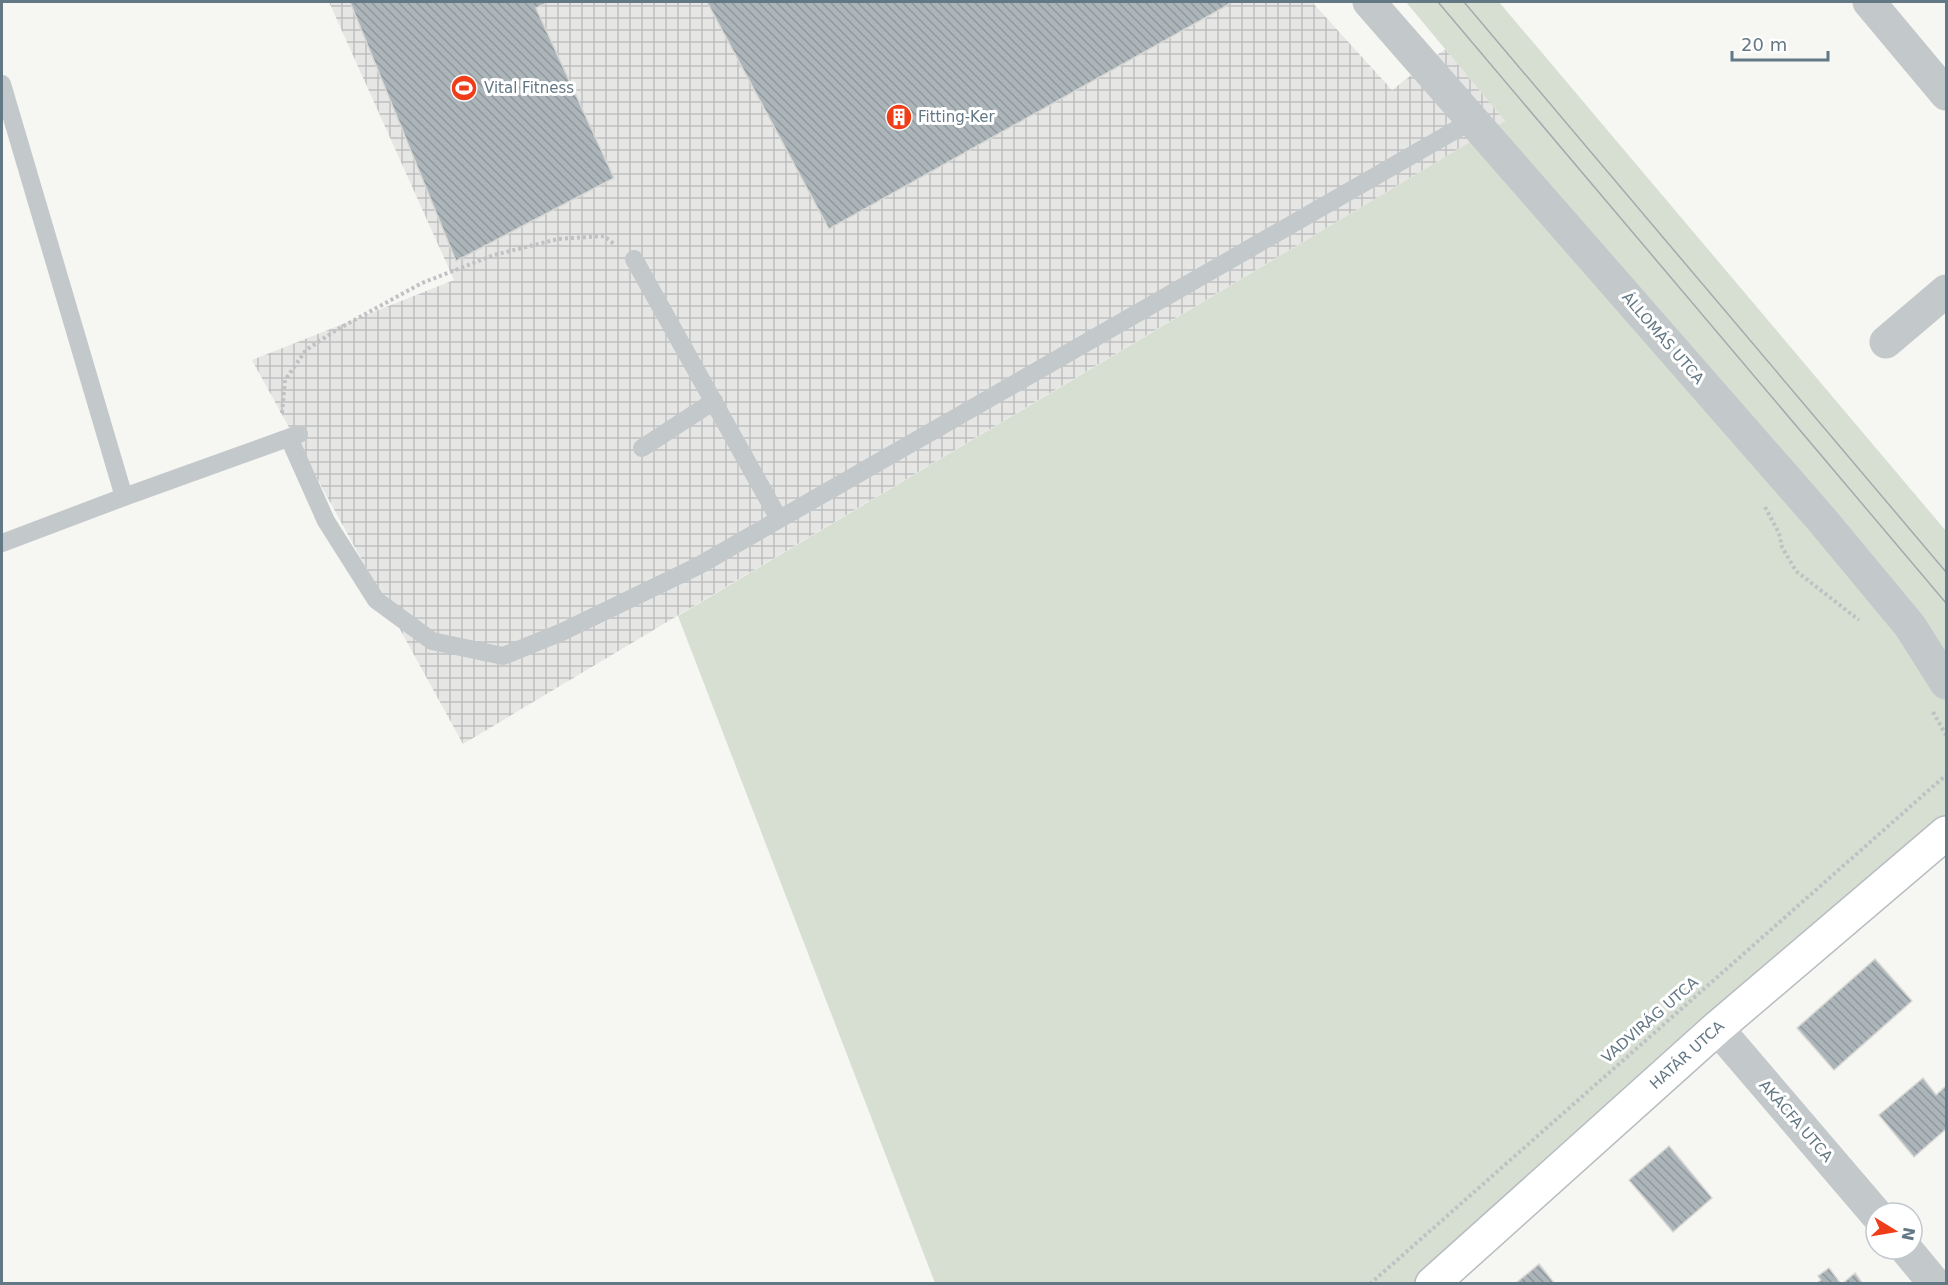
<svg xmlns="http://www.w3.org/2000/svg" width="1948" height="1285" viewBox="0 0 1948 1285" font-family="'DejaVu Sans',sans-serif">
<style>
.industrial{fill:url(#industrial-grid)}
.green{fill:#d7ded2}
.building{fill:url(#building-back-hatch);stroke:#d7d7d4;stroke-width:1.5}
.lines{fill:none;stroke-linecap:round;stroke-linejoin:round}
.secondary-casing{stroke:#b7bdc1;stroke-width:36}
.path{stroke:#bfc1c3;stroke-width:4;stroke-dasharray:3 3;stroke-linecap:butt}
.lane{stroke:#c3c8ca;stroke-width:18}
.street{stroke:#c3c8ca;stroke-width:33}
.secondary{stroke:#fff;stroke-width:33}
.tram{stroke:#a3abaf;stroke-width:1.5}
.labels{text-anchor:middle;dominant-baseline:central;stroke-width:6;stroke-linejoin:round;paint-order:stroke}
.poi-label{font-size:15px;fill:#637885;stroke:#fff;text-anchor:start}
.street-label{font-size:15px;fill:#637885;stroke:#fff}
</style>
<defs>
<pattern id="industrial-grid" width="8" height="8" patternUnits="userSpaceOnUse" patternTransform="scale(1.5)"><rect width="8" height="8" fill="#e6e7e5"/><path d="M0 4h8M4 0v8" fill="none" stroke="#bec0bf"/></pattern>
<pattern id="building-back-hatch" width="6" height="6" patternUnits="userSpaceOnUse" patternTransform="scale(1.5)"><rect width="6" height="6" fill="#acb5b9"/><path d="M-1 5l2 2M0 0l6 6M5-1l2 2" fill="none" stroke="#90989c"/></pattern>
</defs>
<rect width="100%" height="100%" fill="#f6f6f2"/>
<path class="industrial" d="M329,2H1312L1392,90L1445,49L1505,121L463,744L252,360L454,280Z"/>
<path class="green" d="M1406,2H1499L1946,531V819L1712,1015L1413,1283H935L678,616L1505,121Z"/>
<path class="building" d="M350,2H548L536,8L614,178L456,261Z
M707,2H1229L1228,5L829,229Z
M1875,959L1912,1001L1834,1070L1797,1028Z
M1923,1078L1936,1095L1946,1086V1129L1914,1157L1879,1115Z
M1669,1146L1712,1198L1673,1232L1629,1180Z
M1539,1264L1555,1284H1515Z
M1829,1268L1841,1284H1816L1821,1280L1818,1276Z
M1855,1273L1863,1284H1842Z"/>
<g class="lines">
<defs>
<path id="secondary" d="M1432,1284L1717,1028L1946,833"/>
</defs>
<use href="#secondary" class="secondary-casing"/>
<path class="path" d="M282,413L285,380L306,350L338,329L422,283L494,255L558,239L604,236L614,244
M1765,507L1779,533L1782,547L1796,571L1859,620
M1933,712L1946,735
M1370,1284L1946,775"/>
<path class="lane" d="M2,84L124,497L2,543
M634,259L779,519
M289,438L326,521L376,600L432,641L503,656L562,632L698,566L1473,120
M642,448L714,401
M124,497L299,434"/>
<path class="street" d="M1369,2L1822,520L1910,626L1946,683
M1869,2L1946,94
M1886,342L1946,291
M1717,1028L1876,1214
M1906,1249L1935,1284"/>
<use href="#secondary" class="secondary"/>
<path class="tram" d="M1438,2L1946,603
M1464,2L1946,572"/>
</g>
<defs>
<symbol id="stadium-disc" viewBox="-11 -11 22 22"><circle r="9.5" fill="#ef3d19" stroke="#fff"/><path d="M0-5a6.5 5 0 1 0 0 10a6.5 5 0 1 0 0-10ZM-3.5-1.8h7v3.6h-7Z" fill="#fff"/></symbol>
<symbol id="building-disc" viewBox="-11 -11 22 22"><circle r="9.5" fill="#ef3d19" stroke="#fff"/><path d="M-4-6H4V6H1V3H-1V6H-4ZM-2.5-4.3h1.7v1.8h-1.7ZM.8-4.3h1.7v1.8H.8ZM-2.5-1h1.7V.8h-1.7ZM.8-1h1.7V.8H.8Z" fill="#fff"/></symbol>
</defs>
<g fill-rule="evenodd">
<use href="#stadium-disc" x="449" y="73" width="30" height="30"/>
<use href="#building-disc" x="884" y="102" width="30" height="30"/>
</g>
<g class="labels">
<g class="poi-label">
<text x="484" y="88">Vital Fitness</text>
<text x="918" y="117">Fitting-Ker</text>
</g>
<g class="street-label">
<text transform="translate(1663 338) rotate(49)">ÁLLOMÁS UTCA</text>
<text transform="translate(1650 1020) rotate(-41)">VADVIRÁG UTCA</text>
<text transform="translate(1687 1055) rotate(-42)">HATÁR UTCA</text>
<text transform="translate(1796 1121) rotate(49)">AKÁCFA UTCA</text>
</g>
</g>
<rect width="1948" height="1285" fill="none" stroke="#637885" stroke-width="6"/>
<g transform="translate(1894 1231) rotate(101)"><circle r="28" fill="#ffffff" stroke="#c1c9ce" stroke-width="1.5"/>
<path d="M0-4.5L10 22L0 15L-10 22Z" fill="#ef3d19"/>
<text y="-9" font-size="16" font-weight="bold" text-anchor="middle" fill="#637885">N</text>
</g>
<path d="M1732 51v9h96v-9" fill="none" stroke="#637885" stroke-width="3"/>
<text x="1741" y="51" font-size="18" fill="#637885" stroke="#ffffff" stroke-width="4.5" paint-order="stroke">20 m</text>
</svg>
